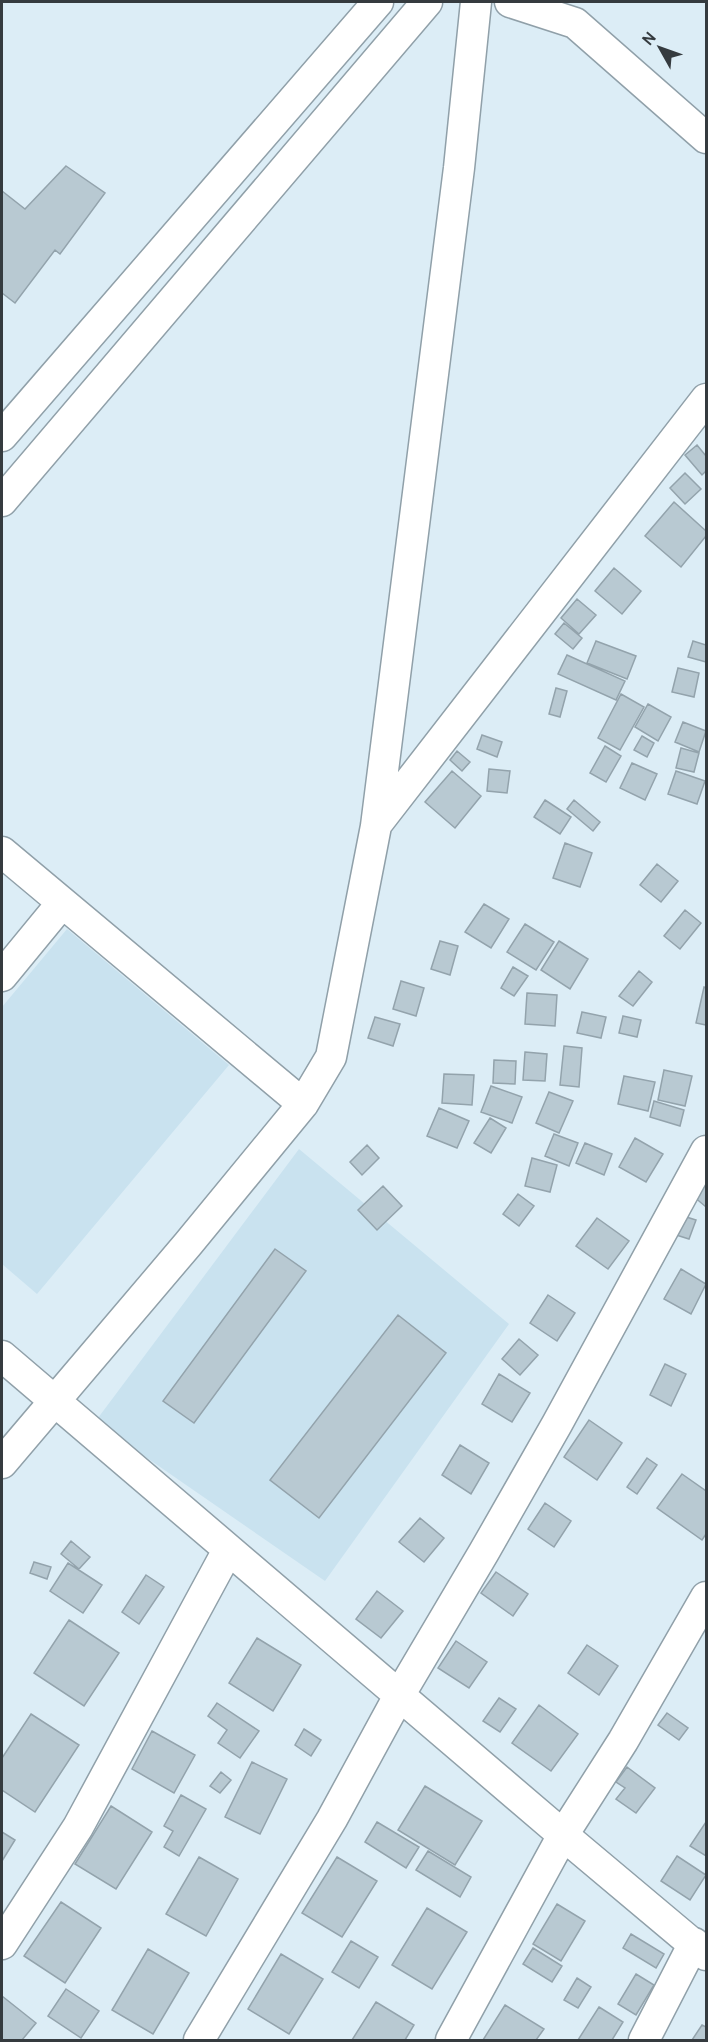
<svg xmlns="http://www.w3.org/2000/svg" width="708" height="2042" viewBox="0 0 708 2042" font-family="Overpass,sans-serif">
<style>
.built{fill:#c9e2ef}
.building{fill:#b8c9d2;stroke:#93a3ac;stroke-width:1.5}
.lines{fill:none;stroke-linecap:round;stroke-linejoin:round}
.minor-casing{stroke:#90a0a9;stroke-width:33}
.minor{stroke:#fff;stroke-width:30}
</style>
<rect width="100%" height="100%" fill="#dcedf6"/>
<path class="built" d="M67,929L229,1065L37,1294L2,1264V1007Z
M299,1149L509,1324L325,1581L95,1422Z"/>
<path class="building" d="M66,166L105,193L60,254L55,250L15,303L2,293V191L25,209Z
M697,445L706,456V471L702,475L685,455Z
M685,473L701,489L685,504L670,488Z
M674,502L706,531V536L681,567L645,536Z
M614,568L641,591L622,614L595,591Z
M577,599L596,615L579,634L561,618Z
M564,623L582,638L573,649L555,634Z
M596,641L636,656L627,679L587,663Z
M693,641L706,645V662L688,657Z
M567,655L625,681L616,700L558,674Z
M678,668L699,673L694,697L672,692Z
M556,688L567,691L560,717L549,714Z
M621,694L644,707L620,750L598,738Z
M648,704L671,717L658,741L635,727Z
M683,722L706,731L699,752L675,742Z
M482,735L502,742L497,757L477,749Z
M642,736L654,743L647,757L634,750Z
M605,746L621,756L606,782L590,773Z
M681,748L699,753L694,772L676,768Z
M457,751L470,762L462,771L450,760Z
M632,763L657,774L645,800L620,788Z
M489,769L510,771L507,793L487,791Z
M452,771L481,796L455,828L425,802Z
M676,771L705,781L697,804L668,794Z
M545,800L571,817L560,834L534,817Z
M574,800L600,822L593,831L567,809Z
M565,843L592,853L580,887L553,878Z
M657,864L678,881L661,902L640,885Z
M484,904L509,919L491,948L465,932Z
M685,910L701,923L680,949L664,936Z
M525,924L554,942L536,970L507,952Z
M440,941L458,946L450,975L431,969Z
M559,941L588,959L570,989L541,970Z
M513,967L528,976L514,996L501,988Z
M639,971L652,982L633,1006L619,996Z
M401,981L424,988L416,1016L393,1009Z
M704,987L706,988V1025L696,1023Z
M527,993L557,995L555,1026L525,1024Z
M582,1012L606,1017L601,1038L577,1033Z
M623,1016L641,1020L637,1037L619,1033Z
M375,1017L400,1024L393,1046L368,1038Z
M564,1046L582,1048L579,1087L560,1085Z
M525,1052L547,1054L545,1081L523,1080Z
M494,1060L516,1061L515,1084L493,1083Z
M664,1070L692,1076L685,1106L658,1100Z
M444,1074L474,1075L472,1105L442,1103Z
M624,1076L655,1082L648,1111L618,1104Z
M491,1086L522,1097L512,1123L481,1112Z
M549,1092L573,1101L559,1133L536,1123Z
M654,1101L684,1110L680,1126L650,1117Z
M439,1108L469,1121L457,1148L427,1136Z
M490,1118L506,1128L491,1153L474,1143Z
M554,1134L578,1143L569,1166L545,1156Z
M635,1138L663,1154L646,1182L619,1167Z
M585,1143L612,1154L604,1175L576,1163Z
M367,1145L379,1158L362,1175L350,1162Z
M532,1158L557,1165L550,1192L525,1186Z
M706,1180V1207L693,1196Z
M383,1186L402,1206L377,1230L358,1210Z
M518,1194L534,1206L519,1226L503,1214Z
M680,1215L696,1220L689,1239L673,1234Z
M597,1218L629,1241L608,1269L576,1246Z
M275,1249L306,1271L194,1423L163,1401Z
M681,1269L706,1284L691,1314L664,1299Z
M548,1295L575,1313L557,1341L530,1323Z
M398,1315L446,1353L319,1518L270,1480Z
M519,1339L538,1355L520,1375L502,1359Z
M665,1364L686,1374L671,1406L650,1395Z
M499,1374L530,1393L512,1422L482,1404Z
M589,1420L622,1443L597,1480L564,1457Z
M460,1445L489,1463L471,1494L442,1475Z
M647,1458L657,1465L637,1494L627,1487Z
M682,1474L706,1491V1534L702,1540L657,1508Z
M545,1503L571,1521L554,1547L528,1529Z
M420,1518L444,1538L424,1562L399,1542Z
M71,1541L90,1557L79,1569L61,1554Z
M34,1562L51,1567L47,1579L30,1573Z
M68,1563L102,1585L83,1613L50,1591Z
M496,1572L528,1594L513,1616L481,1593Z
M146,1575L164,1587L139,1624L122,1612Z
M377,1591L403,1611L381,1638L356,1619Z
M69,1620L119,1653L84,1706L34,1673Z
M257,1638L301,1665L273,1711L229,1683Z
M456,1641L487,1662L469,1688L438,1668Z
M587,1645L618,1666L599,1695L568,1673Z
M499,1698L516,1709L500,1732L483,1721Z
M217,1703L259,1731L240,1758L218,1743L227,1730L208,1716Z
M539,1705L578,1734L551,1771L512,1743Z
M667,1713L688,1728L679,1740L658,1725Z
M31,1714L79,1745L35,1812L2,1790V1758Z
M304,1729L321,1740L311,1756L295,1745Z
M152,1731L195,1755L174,1793L132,1769Z
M252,1762L287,1779L260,1834L225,1817Z
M627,1767L655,1788L636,1813L616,1799L625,1788L616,1782Z
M221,1772L231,1780L220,1793L210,1786Z
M425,1786L482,1821L455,1865L398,1830Z
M181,1795L206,1809L179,1856L164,1847L173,1831L164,1826Z
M111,1806L152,1832L116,1889L75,1864Z
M377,1822L419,1847L406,1868L365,1842Z
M706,1822V1856L690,1846Z
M2,1832L15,1840L2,1861Z
M428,1851L471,1877L460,1897L416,1870Z
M677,1856L706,1875L690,1900L661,1881Z
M199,1857L238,1879L206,1936L166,1914Z
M337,1857L377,1881L342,1937L302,1913Z
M61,1902L101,1928L65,1983L24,1956Z
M557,1904L585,1921L561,1961L533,1944Z
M427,1908L467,1932L432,1989L392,1965Z
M631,1934L664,1954L656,1968L623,1948Z
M351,1941L378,1957L359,1988L332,1972Z
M533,1948L562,1966L552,1982L523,1964Z
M148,1949L189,1973L153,2034L112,2010Z
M281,1954L323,1979L289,2034L248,2009Z
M636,1974L654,1985L636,2015L618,2004Z
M577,1978L591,1987L578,2008L564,2000Z
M66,1989L99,2011L81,2038L48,2016Z
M2,1996L36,2023L22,2040H2Z
M376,2002L414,2025L405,2040H352Z
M505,2005L544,2029L536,2040H483Z
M599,2007L623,2022L612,2040H578Z
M702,2025L706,2027V2040H692Z"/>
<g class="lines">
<defs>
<path id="minor" d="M510,2L575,23L706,138
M2,436L378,2
M2,501L427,2
M376,825L706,399
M2,852L303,1104
M2,976L62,903
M2,1356L563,1835L706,1955
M2,1463L188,1244L303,1104L331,1057L376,826L459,168L476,2
M2,1944L78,1827L228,1550
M199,2040L332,1819L400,1694L484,1552L557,1424L706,1151
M451,2040L563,1835L623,1741L706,1597
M644,2040L694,1943"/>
</defs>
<use href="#minor" class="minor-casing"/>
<use href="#minor" class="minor"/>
</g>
<rect width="708" height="2042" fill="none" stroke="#353b3f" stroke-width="6"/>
<g transform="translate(660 48) rotate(310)" stroke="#dcedf6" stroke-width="4.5" paint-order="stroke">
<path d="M0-4.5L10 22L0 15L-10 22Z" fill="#353b3f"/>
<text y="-9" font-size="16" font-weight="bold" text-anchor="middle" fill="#353b3f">N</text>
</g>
</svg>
